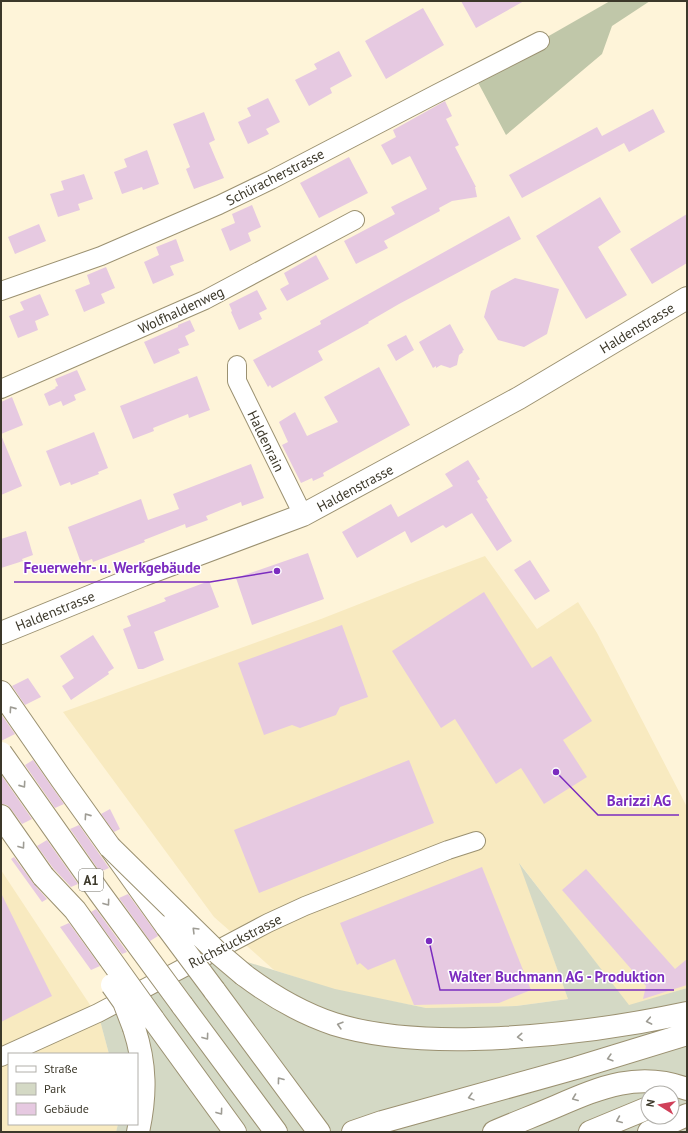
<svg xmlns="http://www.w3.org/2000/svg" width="688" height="1133" viewBox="0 0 688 1133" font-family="'PT Sans',sans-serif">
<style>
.built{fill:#f8eac0}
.green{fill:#d4d9c5;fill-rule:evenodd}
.forest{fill:#c0c7a9}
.building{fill:#e6c9e1}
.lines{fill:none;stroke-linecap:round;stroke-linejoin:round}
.minor-casing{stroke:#9b9171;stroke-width:20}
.tertiary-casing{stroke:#9b9171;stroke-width:24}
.motorway-casing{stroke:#9b9171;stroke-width:24}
.minor{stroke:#fff;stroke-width:18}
.tertiary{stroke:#fff;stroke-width:22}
.motorway{stroke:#fff;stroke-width:22}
.motorway-bridge-casing{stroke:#9b9171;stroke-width:24;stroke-linecap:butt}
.motorway-bridge{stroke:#fff;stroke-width:22}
.oneway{stroke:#9e9c94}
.labels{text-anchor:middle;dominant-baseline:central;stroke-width:3;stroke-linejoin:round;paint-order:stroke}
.shield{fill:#fff;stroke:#76746a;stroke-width:1}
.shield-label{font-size:13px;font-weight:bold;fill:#3c382a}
.street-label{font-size:14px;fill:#3c382a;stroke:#fff}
.leader{fill:none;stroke:#7b2cbf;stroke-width:1.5}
.callout-dot{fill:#7b2cbf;stroke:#fff;stroke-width:1.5}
.callout-label{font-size:15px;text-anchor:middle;font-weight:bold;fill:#7b2cbf;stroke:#fff;stroke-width:3;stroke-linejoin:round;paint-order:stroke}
</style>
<rect width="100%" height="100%" fill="#fef4d9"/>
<path class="built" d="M485,556L537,629L578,602L597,633L687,807V988L629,1006L520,864L568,999L516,1006L426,1008L335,990L274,970L214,917L63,712L321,619L418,581Z
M1,870L100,1020L109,1054H9V1124H118L116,1132H1Z"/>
<path class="green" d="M519,863L629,1005L687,988V1132H116L118,1124H137V1054H109L98,1013L218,953L335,989L426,1008L516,1006L568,999ZM648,1093H672V1117H648Z"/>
<path class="forest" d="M610,1H650L612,26L602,54L506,135L474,75L540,41Z"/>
<path class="building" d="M461,1H524L476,28Z
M423,8L444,45L386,79L365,41Z
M339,51L352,76L330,88L332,93L309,106L295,80L317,69L314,64Z
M268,98L280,122L266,129L269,134L248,144L238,122L251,116L247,108Z
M445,101L452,116L446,119L459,145L455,147L476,187H475L477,197L452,201L439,208L440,211L384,241L388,248L356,264L344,241L395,214L391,207L427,189L410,156L392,165L381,145L396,137L393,130Z
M653,109L665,132L629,152L624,143L522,198L509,175L597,127L602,136Z
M204,112L215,140L209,143L224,178L194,189L186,169L190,167L173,124Z
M147,150L159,184L143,190L142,187L122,194L114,172L127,167L124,159Z
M349,157L368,193L319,218L300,183Z
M84,174L93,199L78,204L80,210L58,217L50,194L64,190L61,181Z
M600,197L621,232L598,247L627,295L586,319L536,236Z
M252,205L261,227L248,233L251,241L230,251L221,229L235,223L232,214Z
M687,214V263L652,284L630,249Z
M509,216L521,239L399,304L368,322L369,323L318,351L323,360L272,388L270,385L268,387L253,360L321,324L320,321Z
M39,224L46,241L15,254L8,237Z
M176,239L184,261L170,266L174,275L153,284L144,262L159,255L156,247Z
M316,255L329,279L287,301L280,289L289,284L284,273Z
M106,267L115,288L101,294L105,303L84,312L75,290L90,284L87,275Z
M515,278L559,289L547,334L524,347L498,340L484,317L491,291Z
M257,290L267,309L259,313L262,319L239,330L231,312L232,311L229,304Z
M40,294L49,315L35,321L38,330L18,338L9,316L24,310L20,302Z
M190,320L195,331L185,336L189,345L178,349L180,353L154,364L144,342L178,327V325Z
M450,324L464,350L462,351L463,352L459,355L457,365L450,368L441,365L436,368V366L433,368L419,342Z
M406,335L414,350L396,361L387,345Z
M379,367L410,425L323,473L324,476L313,481L312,478L301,483L282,445L288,442L279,422L295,412L307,436L338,422L324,397Z
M77,370L86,390L74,395L76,400L63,406L61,401L49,406L44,394L56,388L55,387L58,386L55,379Z
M197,376L210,410L189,418L188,414L153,428L154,431L133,439L120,406Z
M12,397L23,425L1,434V402Z
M94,432L108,468L98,472L99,474L71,485L70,482L60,486L46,451Z
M1,435L22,486L1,495Z
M468,460L480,479L477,481L488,498L486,499L512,541L497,551L472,513L446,528L443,525L411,543L405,531L357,558L342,532L391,504L398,517L453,486L445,474Z
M251,464L264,498L242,506L241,502L206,516L208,520L186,528L185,524L144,540L145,542L93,562L92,559L81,563L68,527L141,499L148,520L179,509L173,494Z
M26,531L33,555L22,559L23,561L1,568V539Z
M308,553L324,599L252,625L236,578Z
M530,560L550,591L535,600L514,570Z
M209,581L219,607L154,632L164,660L143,669H138L123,629L131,626L127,616L166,601L164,598Z
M484,592L532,668L551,656L592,721L563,740L587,777L544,804L521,768L496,784L455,719L441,728L392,651Z
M342,625L368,697L340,707L336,715L300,728L292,725L264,735L238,663Z
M93,635L114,668L108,672L109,674L71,700L62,686L74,678L60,656Z
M28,678L41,697L25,705L12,686Z
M1,714L15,734L1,741Z
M33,760L52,787L64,804L55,808L25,765Z
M409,760L434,823L259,893L234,830Z
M1,776H2L32,819L22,824L11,809L7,805L1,804Z
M110,809L120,829L114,832L101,814Z
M79,825L109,868L100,872L70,829Z
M47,840L78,884L71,887L53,868L37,846Z
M14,857L33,883L47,899L42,902L11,859Z
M482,867L531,990L499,1003L414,1005L395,959L368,970L360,963L357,965L340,923Z
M586,869L675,969L687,959V985L643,999L646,986L562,890Z
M1,893L52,996L1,1022Z
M128,894L157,934L158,936L150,941L119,898Z
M96,909L127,952L122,954L91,912Z
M69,923L100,966L91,970L60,927Z"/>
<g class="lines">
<defs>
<path id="minor" d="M1,291L101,256L219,205L271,180L438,93L540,41
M237,365V381L303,515
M1,389L205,300L355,220
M1,1057L98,1013L268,923L305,906L448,850L476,841"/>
<path id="tertiary" d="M1,633L143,575L303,515L519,398L687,298"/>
<path id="motorway" d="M1,692L62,780L167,927
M1,816L43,876
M244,975C272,996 301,1013 334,1024C379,1038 428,1040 474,1039C546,1037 617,1028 687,1013
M214,990L319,1132
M182,1005L276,1132
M153,1019L235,1132
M134,1028C146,1065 146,1095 138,1132
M353,1132L382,1122L576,1068L687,1034
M494,1132C515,1123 536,1115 557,1106C601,1087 639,1071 687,1089
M590,1132L648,1108
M649,1132L687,1115"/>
</defs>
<use href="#minor" class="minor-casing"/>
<use href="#tertiary" class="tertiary-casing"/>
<use href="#motorway" class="motorway-casing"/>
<use href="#minor" class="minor"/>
<use href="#tertiary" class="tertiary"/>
<use href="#motorway" class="motorway"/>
<defs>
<path id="motorway-bridge" d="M1,753L99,892L182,1005
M110,847L218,953L244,975
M43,876L75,910L153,1019
M167,927L214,990
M112,985L124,1002L134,1028"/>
</defs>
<use href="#motorway-bridge" class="motorway-bridge-casing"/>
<use href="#motorway-bridge" class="motorway-bridge"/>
</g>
<defs><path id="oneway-chevron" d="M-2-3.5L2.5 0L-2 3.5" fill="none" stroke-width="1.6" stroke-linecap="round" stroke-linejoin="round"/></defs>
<g class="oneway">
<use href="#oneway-chevron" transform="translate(12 709) rotate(-125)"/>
<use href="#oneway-chevron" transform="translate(23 785) rotate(55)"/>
<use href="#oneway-chevron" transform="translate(87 816) rotate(-125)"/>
<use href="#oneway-chevron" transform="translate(22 846) rotate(54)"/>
<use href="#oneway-chevron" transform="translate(107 903) rotate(54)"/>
<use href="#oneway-chevron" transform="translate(195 930) rotate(-135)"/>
<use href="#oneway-chevron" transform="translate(649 1021) rotate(169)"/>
<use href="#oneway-chevron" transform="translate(340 1025) rotate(-164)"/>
<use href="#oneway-chevron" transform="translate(206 1037) rotate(54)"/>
<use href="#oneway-chevron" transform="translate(520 1037) rotate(176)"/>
<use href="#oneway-chevron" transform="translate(610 1058) rotate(164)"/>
<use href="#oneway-chevron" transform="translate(280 1080) rotate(-127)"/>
<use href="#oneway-chevron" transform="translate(471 1097) rotate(165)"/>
<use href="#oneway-chevron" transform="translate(575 1098) rotate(159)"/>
<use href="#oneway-chevron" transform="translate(220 1112) rotate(54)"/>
<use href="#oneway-chevron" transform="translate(619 1120) rotate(157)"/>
</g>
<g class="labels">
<rect class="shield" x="79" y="869" width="24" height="22" rx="3"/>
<g class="shield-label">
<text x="91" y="880">A1</text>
</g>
<g class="street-label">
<text transform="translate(275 177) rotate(-27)">Schüracherstrasse</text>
<text transform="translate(181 310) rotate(-25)">Wolfhaldenweg</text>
<text transform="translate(637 328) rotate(-31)">Haldenstrasse</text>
<text transform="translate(266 441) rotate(64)">Haldenrain</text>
<text transform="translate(355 488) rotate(-28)">Haldenstrasse</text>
<text transform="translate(55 611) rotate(-22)">Haldenstrasse</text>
<text transform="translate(235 941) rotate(-27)">Ruchstuckstrasse</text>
</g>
</g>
<path class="leader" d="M277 571L210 582H14M556 772L598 815H679M429 941L440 990H674"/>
<g class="callout-dot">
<circle cx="277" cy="571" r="4"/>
<circle cx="556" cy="772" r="4"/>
<circle cx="429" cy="941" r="4"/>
</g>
<g class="callout-label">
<text x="112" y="573">Feuerwehr- u. Werkgebäude</text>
<text x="639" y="806">Barizzi AG</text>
<text x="557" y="982">Walter Buchmann AG - Produktion</text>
</g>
<rect width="688" height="1133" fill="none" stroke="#3c382a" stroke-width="4"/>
<rect x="8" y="1053" width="130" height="72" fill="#ffffff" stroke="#b1afaa"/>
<rect x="16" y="1066" width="20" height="6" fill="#ffffff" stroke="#b1afaa"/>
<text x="44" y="1073" font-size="12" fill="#3c382a">Straße</text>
<rect x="16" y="1083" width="20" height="12" fill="#d4d9c5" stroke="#b1afaa"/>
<text x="44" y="1093" font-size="12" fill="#3c382a">Park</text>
<rect x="16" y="1103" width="20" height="12" fill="#e6c9e1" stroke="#b1afaa"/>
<text x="44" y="1113" font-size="12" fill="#3c382a">Gebäude</text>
<g transform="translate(660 1105) rotate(281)"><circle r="19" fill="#ffffff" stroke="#b1afaa"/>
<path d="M0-3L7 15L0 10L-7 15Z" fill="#d04059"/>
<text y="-6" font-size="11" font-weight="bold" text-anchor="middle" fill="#3c382a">N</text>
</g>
</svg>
